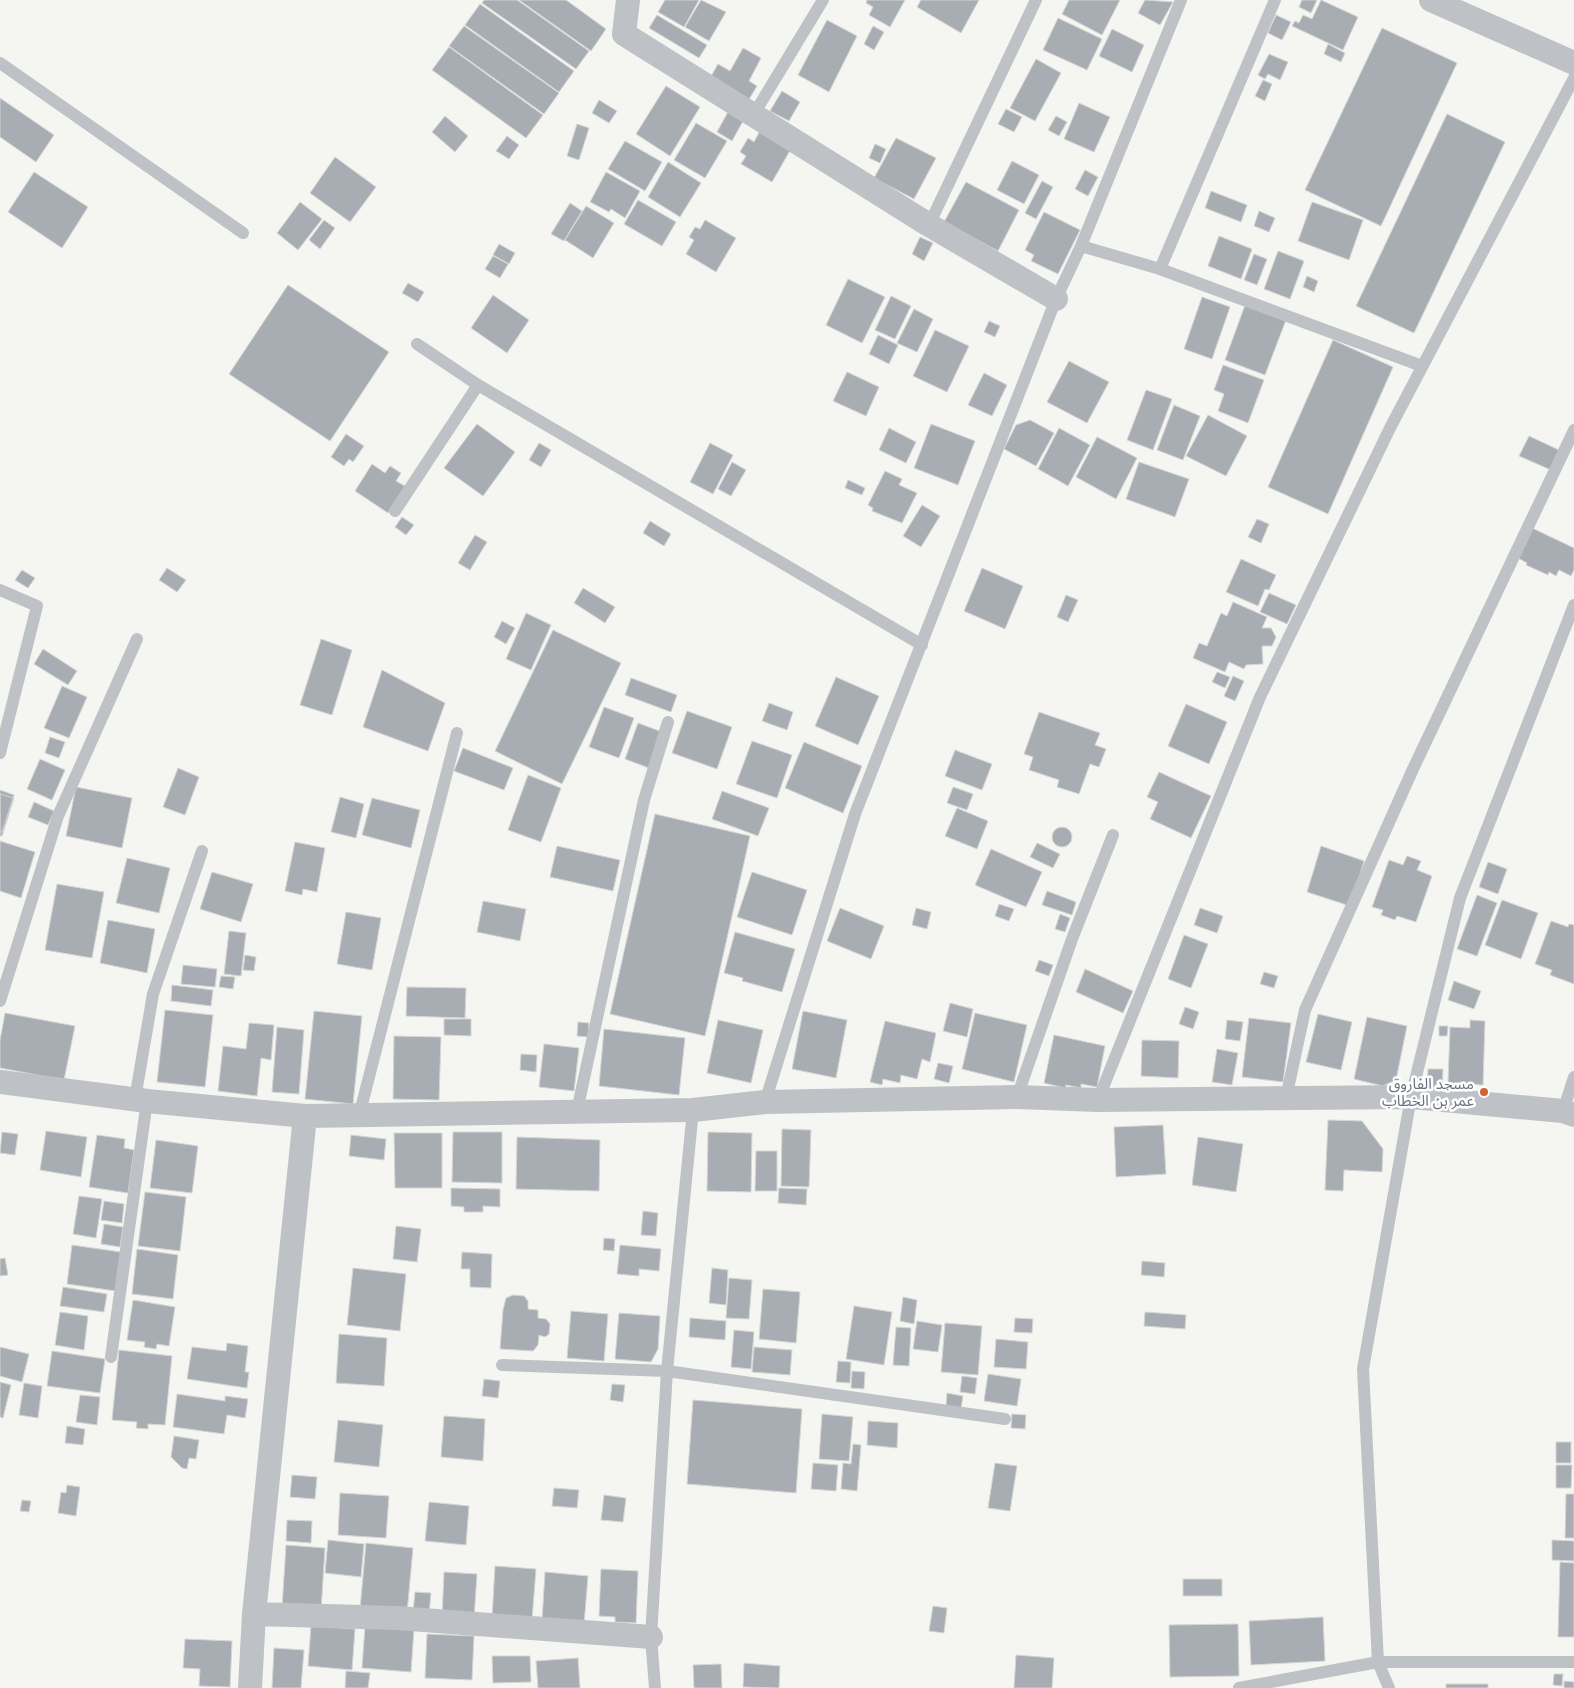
<svg xmlns="http://www.w3.org/2000/svg" width="1574" height="1688" viewBox="0 0 1574 1688" font-family="'PT Sans','Noto Sans Arabic',sans-serif">
<style>
.building{fill:#a7adb3;stroke:#d6d6d4}
.lines{fill:none;stroke-linecap:round;stroke-linejoin:round}
.lane{stroke:#bec1c5;stroke-width:12}
.street{stroke:#bec1c5;stroke-width:24}
.poi-dot{fill:#d16436;stroke:#fff;stroke-width:2}
.labels{text-anchor:middle;dominant-baseline:central;stroke-width:5;stroke-linejoin:round;paint-order:stroke}
.poi-label{font-size:15px;fill:#677380;stroke:#fff;text-anchor:end}
</style>
<rect width="100%" height="100%" fill="#f5f5f2"/>
<path class="building" d="M484,0H517L589,51L576,69L482,3Z
M519,0H566L606,29L591,51Z
M665,0H699L684,27L658,12Z
M701,0L726,12L709,41L685,27Z
M867,0H905L890,27L869,15L873,7L866,3Z
M921,0H979L961,33L917,7Z
M1069,0H1120L1102,35L1062,14Z
M1145,0L1173,2L1160,25L1138,13Z
M1302,0H1317L1311,13L1299,7Z
M1321,0L1358,17L1343,50L1292,26L1295,21L1299,23L1303,15L1312,19Z
M480,4L574,71L559,92L465,25Z
M657,15L707,45L699,58L649,28Z
M1276,15L1291,22L1282,40L1268,33Z
M1058,18L1102,39L1087,70L1043,50Z
M827,20L857,36L829,92L798,75Z
M464,26L559,93L544,114L449,46Z
M873,26L884,32L874,50L864,44Z
M1382,28L1457,63L1381,226L1305,190Z
M1112,29L1144,45L1132,72L1099,56Z
M1328,44L1345,53L1341,62L1324,54Z
M449,47L543,115L526,138L432,70Z
M743,48L761,58L749,81L757,86L748,101L709,80L718,64L730,71Z
M1269,54L1288,62L1280,80L1268,74L1265,79L1258,75Z
M1036,59L1061,73L1035,121L1010,108Z
M1263,80L1272,84L1265,101L1255,96Z
M666,86L700,107L670,156L636,134Z
M782,91L800,102L789,121L770,111Z
M0,98L54,135L36,162L0,137Z
M599,100L617,111L609,123L592,113Z
M1079,103L1110,117L1094,152L1064,139Z
M1006,109L1022,117L1014,132L998,124Z
M728,112L743,121L732,141L717,132Z
M1447,114L1505,142L1414,333L1356,306Z
M445,116L468,136L455,152L432,132Z
M1056,116L1067,122L1059,136L1048,130Z
M696,123L727,141L705,178L674,160Z
M577,124L589,128L579,160L567,156Z
M761,129L792,147L772,182L741,164L746,156L740,152L748,138L754,142Z
M507,136L519,145L509,159L496,151Z
M896,138L936,158L914,199L874,178Z
M625,141L662,162L645,191L608,169Z
M875,144L886,149L880,163L869,158Z
M335,157L376,187L350,222L310,193Z
M1012,161L1039,175L1024,204L997,190Z
M668,162L701,183L680,217L648,197Z
M1085,170L1098,177L1088,196L1075,189Z
M34,172L88,207L62,248L8,212Z
M606,172L640,191L625,218L611,209L609,212L590,202Z
M1042,181L1053,187L1036,219L1025,213Z
M966,182L1019,210L998,251L944,222Z
M1211,191L1247,205L1241,222L1205,208Z
M638,200L676,222L662,246L624,224Z
M300,202L322,219L298,250L277,233Z
M1312,202L1363,220L1349,260L1298,241Z
M570,203L582,211L564,241L551,234Z
M586,206L614,223L593,258L565,240Z
M1259,211L1275,218L1269,232L1254,226Z
M1044,212L1080,230L1058,274L1031,261L1034,255L1025,250Z
M324,220L335,228L320,249L309,240Z
M705,220L736,238L716,272L686,254L694,240L689,237L695,227L700,229Z
M1219,236L1252,249L1241,279L1208,266Z
M920,237L933,243L924,261L912,254Z
M499,244L515,253L509,264L493,255Z
M1278,251L1304,261L1290,299L1264,289Z
M1254,254L1267,259L1257,285L1244,280Z
M493,256L508,264L500,278L485,269Z
M1307,276L1318,281L1314,292L1303,287Z
M848,279L885,297L862,343L826,325Z
M408,283L424,292L418,302L402,293Z
M288,285L389,352L330,441L229,374Z
M493,295L529,320L507,353L471,328Z
M891,296L911,306L895,339L875,330Z
M1202,297L1230,307L1212,359L1184,349Z
M1245,305L1286,320L1265,375L1225,360Z
M914,309L933,319L917,352L897,343Z
M989,321L1000,326L995,337L984,332Z
M935,330L969,346L947,392L913,376Z
M878,335L898,345L889,364L869,354Z
M1333,340L1393,367L1328,514L1268,487Z
M1069,361L1109,382L1087,423L1047,402Z
M1223,365L1264,380L1248,423L1218,411L1224,394L1214,390Z
M847,372L879,387L866,416L833,401Z
M984,373L1007,385L992,416L968,405Z
M1146,390L1172,399L1153,450L1127,440Z
M1174,405L1200,416L1183,460L1157,450Z
M1208,415L1247,436L1226,476L1186,456Z
M1030,420L1054,433L1036,466L1004,449L1016,425Z
M477,424L515,452L483,496L444,468Z
M931,424L975,441L958,485L914,468Z
M889,428L916,442L906,463L879,450Z
M1059,428L1090,445L1068,486L1038,469Z
M346,434L364,446L353,462L349,459L344,466L331,457Z
M1529,436L1559,450L1551,470L1519,456Z
M1097,437L1137,458L1116,499L1076,477Z
M539,443L551,450L541,467L529,460Z
M710,443L733,455L713,494L690,482Z
M732,462L746,470L731,496L718,489Z
M1139,462L1189,479L1175,517L1126,499Z
M372,464L385,473L390,466L401,473L396,481L405,486L388,513L355,491Z
M885,471L902,479L899,485L917,493L902,523L872,511L873,508L868,505Z
M848,480L865,488L862,495L845,488Z
M922,505L940,516L921,547L903,536Z
M402,517L414,525L406,535L395,527Z
M1257,519L1269,524L1261,543L1248,537Z
M650,521L671,534L664,546L643,533Z
M1532,528L1574,548V570L1571,576L1559,570L1556,576L1549,572L1548,575L1526,565L1527,563L1518,558Z
M475,535L487,542L470,570L458,563Z
M1241,559L1276,575L1269,590L1265,589L1258,606L1226,592Z
M167,568L186,580L177,592L159,580Z
M982,568L1023,586L1005,629L964,611Z
M22,570L35,578L28,588L15,580Z
M583,588L615,607L605,623L574,603Z
M1269,593L1296,605L1287,624L1260,612Z
M1066,595L1078,600L1068,622L1057,617Z
M1233,602L1267,617L1262,628H1271L1276,637L1272,646H1262L1263,664L1246,665L1244,669L1229,662L1225,672L1193,658L1199,643L1207,646L1221,613L1227,616Z
M526,613L551,625L531,670L506,659Z
M502,621L515,628L506,644L494,637Z
M553,630L621,663L562,784L495,751Z
M321,639L352,650L332,715L300,705Z
M43,649L77,671L68,685L34,664Z
M382,670L445,703L428,751L363,727Z
M1217,672L1230,677L1225,688L1212,682Z
M1233,676L1244,681L1235,701L1224,696Z
M836,677L879,696L858,745L815,726Z
M631,678L677,695L671,712L625,695Z
M62,686L87,697L69,738L44,728Z
M769,703L793,712L787,730L762,721Z
M1186,704L1227,722L1209,764L1168,746Z
M604,707L634,718L619,758L589,747Z
M687,711L732,727L717,769L672,753Z
M1039,712L1100,733L1095,745L1106,749L1099,767L1090,764L1079,794L1057,787L1059,780L1029,770L1033,757L1024,754Z
M638,723L662,732L649,768L625,759Z
M50,737L65,742L59,758L45,753Z
M752,741L792,755L777,798L736,784Z
M804,742L862,766L843,813L785,788Z
M463,748L513,768L504,790L454,771Z
M955,750L992,764L982,790L945,776Z
M40,759L65,770L52,800L27,789Z
M178,768L199,777L185,815L163,807Z
M1159,772L1211,796L1191,838L1150,819L1158,802L1147,797Z
M528,775L561,788L541,842L508,830Z
M76,787L132,798L122,848L66,836Z
M953,787L973,794L967,810L947,803Z
M0,790L14,795L2,832H0Z
M722,791L769,808L758,836L712,819Z
M0,794L14,798L2,836H0Z
M340,797L364,804L356,838L331,832Z
M372,798L420,810L411,848L362,835Z
M34,802L54,811L48,825L28,817Z
M957,808L988,821L977,849L945,836Z
M655,814L750,836L705,1036L610,1014Z
M1052 837a10 10 0 1 1 20 0a10 10 0 1 1-20 0Z
M0,841L35,852L21,898L0,891Z
M295,842L325,848L317,892L303,889L302,895L285,891Z
M1037,843L1060,854L1053,868L1030,857Z
M557,846L620,860L613,891L550,877Z
M1321,846L1364,861L1350,906L1307,892Z
M991,849L1042,872L1026,907L975,885Z
M1407,856L1421,861L1417,870L1432,876L1416,922L1397,916L1395,920L1381,915L1383,910L1372,907L1389,860L1403,865Z
M127,858L170,868L159,913L116,903Z
M1488,862L1507,869L1498,894L1479,887Z
M212,872L253,884L241,922L200,909Z
M752,872L807,890L792,935L737,917Z
M57,884L104,892L92,958L45,950Z
M1047,891L1076,902L1072,915L1042,905Z
M1477,895L1497,903L1477,956L1457,949Z
M1502,900L1538,913L1521,959L1485,945Z
M483,901L526,909L520,941L477,932Z
M999,904L1014,909L1009,921L995,916Z
M840,908L884,926L871,959L827,941Z
M916,908L931,912L927,929L912,925Z
M1200,908L1223,916L1217,933L1194,925Z
M346,912L381,918L372,970L337,964Z
M1060,914L1070,918L1065,932L1055,929Z
M108,920L155,929L147,973L100,963Z
M1551,921L1568,927L1569,924L1574,925V984L1550,975L1552,970L1535,964Z
M229,931L246,933L241,976L224,974Z
M735,932L795,949L782,992L742,981L743,978L724,973Z
M1184,935L1208,944L1191,988L1168,979Z
M245,955L256,957L254,971L243,970Z
M1039,960L1053,965L1049,976L1035,971Z
M183,965L217,969L215,987L181,984Z
M1085,969L1133,991L1123,1013L1076,992Z
M1264,972L1278,976L1274,988L1260,984Z
M221,976L235,977L233,989L219,987Z
M1454,981L1481,991L1474,1009L1448,1000Z
M172,985L213,990L211,1006L171,1001Z
M407,987L466,988L465,1018L406,1016Z
M950,1003L973,1009L967,1037L943,1031Z
M1185,1007L1199,1012L1193,1029L1179,1024Z
M165,1010L213,1015L205,1087L157,1082Z
M314,1011L362,1016L353,1104L305,1099Z
M803,1011L847,1020L836,1078L792,1069Z
M5,1013L75,1026L64,1080L0,1068V1040Z
M975,1013L1027,1025L1014,1082L962,1069Z
M1318,1014L1352,1022L1341,1070L1306,1062Z
M1367,1017L1407,1026L1396,1080L1383,1086L1354,1079Z
M1249,1018L1291,1023L1283,1082L1242,1077Z
M444,1019H471V1036L444,1035Z
M718,1020L763,1030L751,1083L707,1073Z
M1227,1020L1243,1022L1240,1041L1225,1039Z
M1470,1020L1485,1021L1483,1085L1448,1083L1450,1027L1470,1028Z
M885,1021L936,1033L930,1062L922,1059L917,1079L901,1075L900,1083L883,1079L882,1085L870,1082Z
M578,1022L589,1023L588,1037L577,1036Z
M249,1023L274,1025L271,1060L261,1058L257,1096L218,1091L223,1046L246,1049Z
M1439,1026H1448L1447,1036H1439Z
M277,1027L304,1030L299,1094L272,1092Z
M604,1029L685,1038L679,1095L599,1086Z
M1054,1035L1105,1046L1097,1087L1081,1084V1088L1066,1085L1065,1088L1044,1083Z
M394,1036L441,1037L439,1100L393,1099Z
M1142,1040L1179,1041L1178,1078L1141,1076Z
M544,1044L579,1048L574,1091L539,1087Z
M1217,1049L1238,1053L1232,1085L1212,1082Z
M521,1054L537,1055L536,1072L520,1070Z
M938,1063L953,1066L949,1083L934,1079Z
M1428,1069H1443L1442,1092H1427Z
M1328,1120L1362,1121L1383,1149L1382,1172L1344,1170L1343,1191L1325,1190Z
M1163,1125L1166,1174L1116,1177L1114,1127Z
M782,1129L811,1130L809,1187L781,1186Z
M46,1131L87,1137L81,1177L40,1170Z
M2,1132L18,1134L15,1155L0,1153Z
M453,1132H502V1183L452,1182Z
M708,1132L752,1133L751,1192L707,1191Z
M394,1133H442V1188H395Z
M97,1135L125,1139L124,1148L134,1150L128,1193L89,1187Z
M351,1135L386,1139L384,1160L349,1156Z
M517,1137L600,1140L599,1191L516,1189Z
M1198,1137L1243,1144L1236,1192L1192,1185Z
M156,1140L198,1146L192,1193L150,1188Z
M756,1151H777V1191H755Z
M451,1188L500,1189V1207L483,1206V1212H464V1207L451,1206Z
M779,1188L807,1189L806,1205L778,1203Z
M145,1192L186,1197L180,1251L138,1246Z
M79,1196L102,1199L96,1238L73,1234Z
M104,1201L124,1204L122,1223L101,1220Z
M643,1211L658,1213L656,1236L641,1235Z
M104,1224L123,1227L120,1247L101,1244Z
M396,1226L421,1229L417,1262L393,1259Z
M604,1238L615,1239L614,1251L603,1250Z
M72,1245L121,1252L116,1291L67,1284Z
M620,1245L661,1249L659,1271L639,1269V1276L617,1274Z
M137,1249L178,1255L173,1299L132,1294Z
M462,1252L492,1254L491,1288L470,1287V1269H461Z
M5,1258L8,1275L0,1276V1259Z
M1142,1261L1165,1263L1164,1277L1141,1275Z
M353,1268L406,1274L400,1331L347,1325Z
M712,1268L728,1270L726,1305L709,1303Z
M729,1278L752,1280L749,1319L726,1318Z
M63,1287L107,1294L104,1312L60,1306Z
M763,1289L800,1292L796,1343L759,1339Z
M513,1295L524,1296L528,1301V1309L538,1310V1318L546,1319L550,1324L549,1334L545,1337L539,1335L538,1345L533,1351L500,1349L503,1310L506,1298Z
M903,1297L917,1300L914,1324L900,1321Z
M133,1300L175,1307L169,1346L157,1344L156,1349L144,1347L145,1342L127,1340Z
M854,1306L892,1312L884,1365L846,1359Z
M571,1311L608,1314L604,1361L567,1358Z
M60,1312L88,1316L84,1350L55,1345Z
M1145,1312L1186,1315L1185,1329L1144,1326Z
M619,1313L660,1316L658,1349L651,1362L615,1359Z
M690,1318L726,1321L725,1340L689,1337Z
M1015,1318L1033,1319L1032,1333L1014,1332Z
M917,1321L942,1325L938,1352L913,1349Z
M945,1323L982,1326L978,1375L941,1372Z
M896,1327L911,1328L909,1366L893,1365Z
M734,1330L754,1332L751,1369L731,1367Z
M339,1334L387,1338L384,1386L336,1383Z
M996,1339L1028,1342L1026,1369L994,1367Z
M227,1343L248,1346L245,1372H249L247,1388L187,1379L192,1347L226,1351Z
M0,1347L29,1354L22,1382L0,1376Z
M754,1347L792,1350L790,1375L752,1372Z
M119,1350L172,1356L165,1425L148,1424V1429L136,1428L137,1422L112,1420Z
M52,1351L105,1359L100,1393L47,1386Z
M838,1361L851,1362L850,1383L836,1382Z
M852,1371L865,1372L864,1389L851,1388Z
M988,1374L1021,1379L1017,1406L984,1401Z
M962,1376L977,1378L975,1394L960,1392Z
M484,1379L500,1381L498,1398L482,1396Z
M0,1382L11,1385L3,1418L0,1417Z
M24,1383L42,1386L38,1418L19,1415Z
M612,1384L625,1385L623,1402L610,1400Z
M947,1393L963,1396L961,1409L946,1406Z
M177,1394L225,1401V1396L248,1399L245,1418L227,1415L224,1434L173,1427Z
M80,1395L100,1397L97,1425L76,1422Z
M693,1400L802,1409L796,1493L687,1484Z
M822,1414L853,1417L849,1461L819,1459Z
M1012,1414L1026,1415L1025,1429L1011,1428Z
M444,1416L485,1419L483,1461L441,1457Z
M338,1420L383,1425L379,1467L334,1462Z
M868,1421L898,1423L897,1448L867,1445Z
M67,1426L85,1429L83,1445L65,1443Z
M174,1436L199,1440L196,1459L189,1458L187,1469L182,1468L171,1457Z
M1556,1442H1571V1463H1556Z
M853,1444L861,1445L857,1491L841,1489L843,1463L851,1464Z
M813,1463L838,1465L836,1491L811,1489Z
M995,1463L1017,1466L1010,1511L988,1508Z
M1556,1465H1572L1571,1488H1556Z
M292,1475L317,1477L315,1499L290,1497Z
M67,1485L80,1487L76,1516L58,1513L61,1492L66,1493Z
M554,1488L579,1490L577,1508L552,1506Z
M340,1493L389,1496L386,1538L338,1535Z
M1566,1494H1574V1538H1565Z
M604,1495L626,1498L623,1522L601,1520Z
M22,1500L31,1501L29,1512L20,1511Z
M429,1502L469,1506L466,1545L425,1541Z
M287,1520L312,1521L311,1543L286,1541Z
M328,1540L364,1544L361,1577L325,1573Z
M1552,1540L1574,1541V1561L1552,1560Z
M366,1543L413,1548L407,1613L360,1609Z
M286,1545L325,1548L321,1611L282,1608Z
M1560,1562L1574,1563V1637H1558Z
M495,1566L536,1569L532,1620L492,1618Z
M601,1569L638,1571L636,1623L615,1622V1617L599,1616Z
M444,1572L477,1574L474,1619L442,1617Z
M545,1572L588,1576L584,1624L542,1621Z
M1183,1579H1222V1596H1183Z
M415,1592L431,1593L429,1614L413,1613Z
M933,1606L947,1608L944,1633L929,1631Z
M1323,1617L1325,1661L1251,1665L1249,1621Z
M1238,1624L1239,1676L1170,1677L1169,1625Z
M311,1626L355,1629L352,1670L308,1666Z
M365,1626L414,1629L411,1672L362,1668Z
M427,1634L474,1636L472,1680L425,1678Z
M185,1639L232,1641L230,1687L199,1686L200,1669L183,1668Z
M274,1648L304,1650L301,1688H272Z
M1016,1655L1054,1658L1052,1688H1014Z
M492,1656H530L531,1682L493,1683Z
M578,1658L580,1688H538L536,1661Z
M744,1663L780,1666L779,1688L743,1687Z
M721,1664L722,1688H694L693,1665Z
M346,1671L370,1673L368,1688H345Z
M1554,1674H1563L1562,1686L1553,1685Z
M1564,1681L1574,1682V1688H1564Z
M1446,1684H1488V1688H1446Z"/>
<g class="lines">
<path class="lane" d="M0,63L243,233
M754,114L823,0
M929,225L1036,0
M1081,246L1160,269L1422,366
M1160,269L1275,0
M417,344L478,385L922,645
M395,511L478,385
M0,590L37,606L0,753
M0,1001L58,816L137,639
M1017,1097L1072,939L1113,835
M1286,1098L1305,1010L1413,769L1574,430
M135,1099L153,994L202,851
M1098,1100L1260,697L1390,428L1574,78
M765,1102L855,814L1056,299L1081,246L1181,0
M577,1111L644,800L668,722
M1563,1111L1574,1077
M359,1116L457,733
M111,1357L147,1101
M502,1365L667,1371L1005,1419
M655,1688L651,1637L667,1371L693,1110
M1239,1688L1378,1662H1574
M1389,1688L1378,1662L1363,1369L1411,1097L1460,898L1574,605"/>
<path class="street" d="M628,0L624,34L929,225L1056,299
M1431,0L1574,63
M0,1082L147,1101L305,1116L693,1110L765,1102L1017,1097L1098,1100L1411,1097L1563,1111L1574,1115
M254,1614L397,1618L651,1637
M250,1688L254,1614L305,1116"/>
</g>
<circle class="poi-dot" cx="1484" cy="1092" r="5"/>
<g class="labels">
<g class="poi-label">
<text x="1474" y="1083">مسجد الفاروق<tspan x="1474" dy="17">عمر بن الخطاب</tspan></text>
</g>
</g>
</svg>
